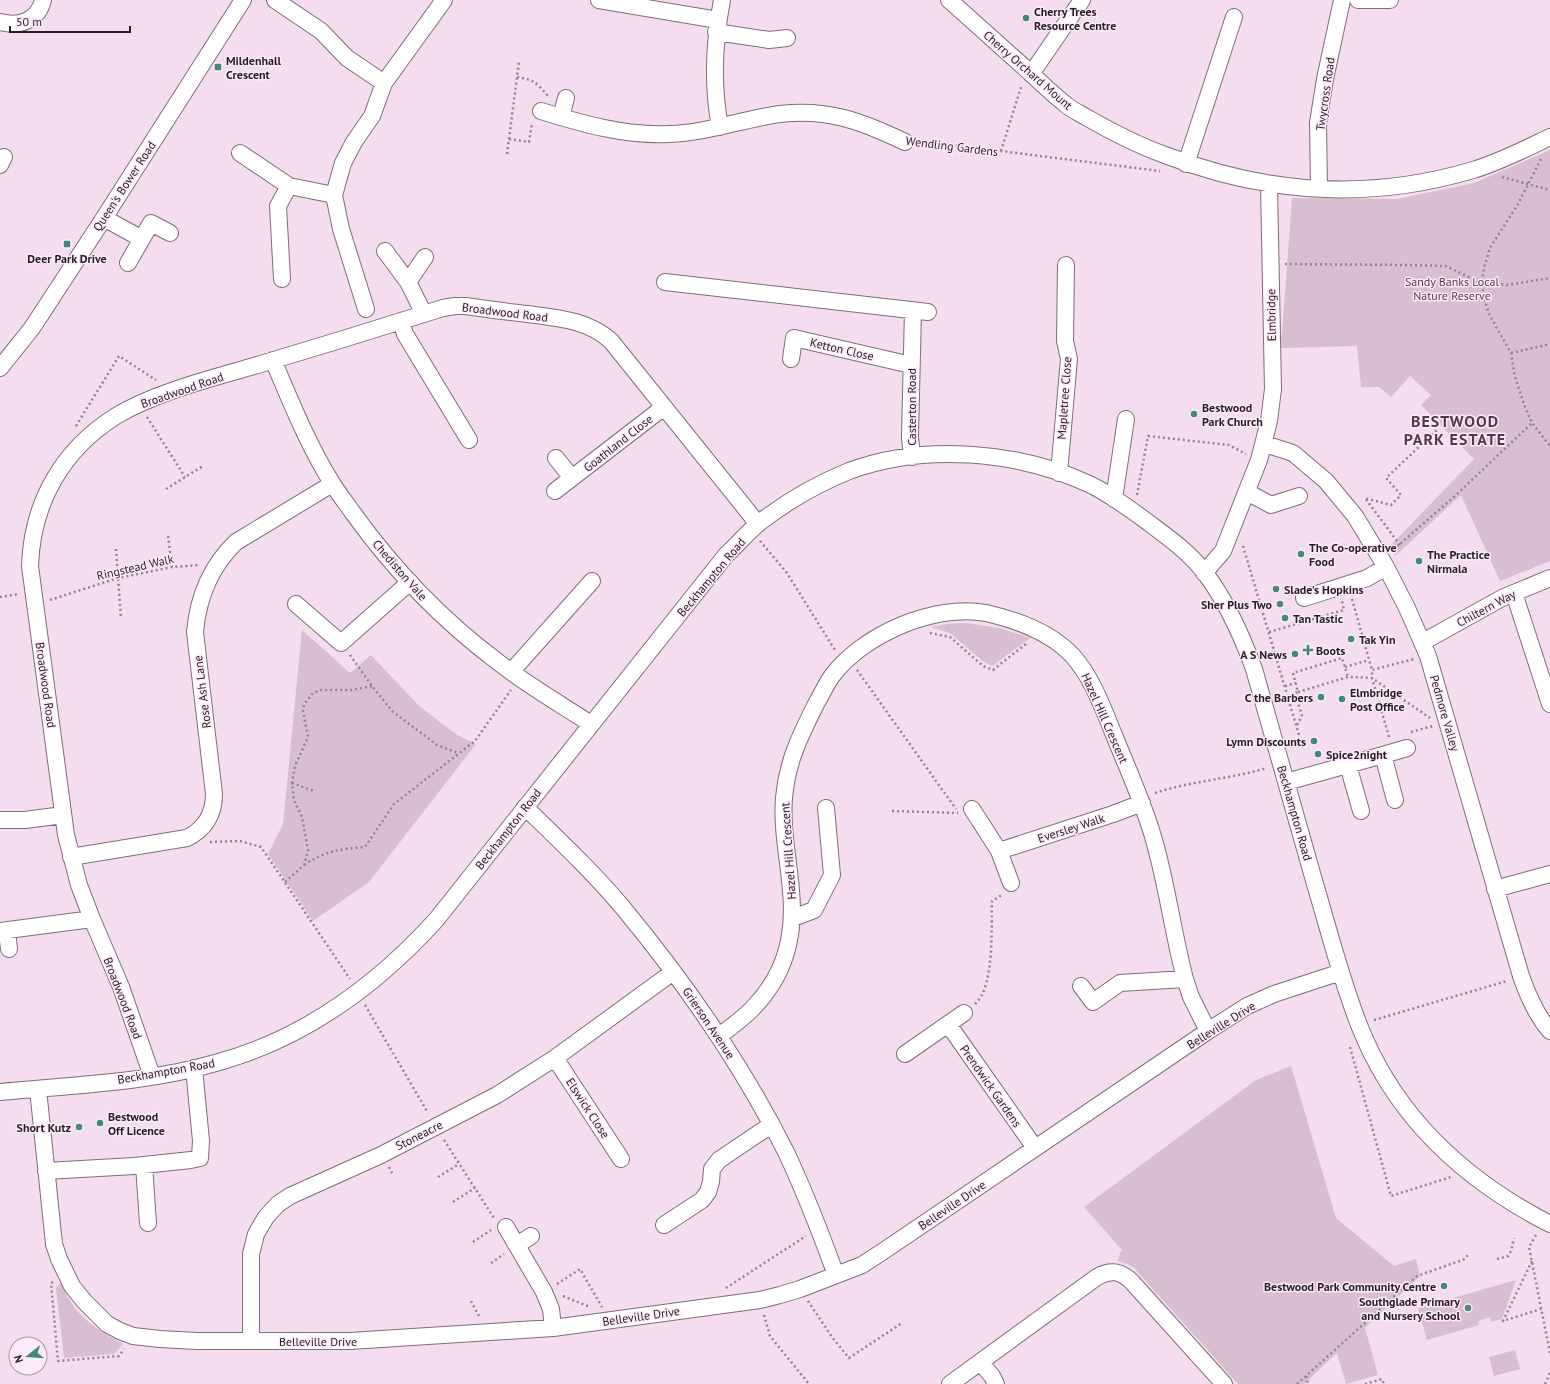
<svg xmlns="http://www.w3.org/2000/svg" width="1550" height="1384" viewBox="0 0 1550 1384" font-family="'PT Sans',sans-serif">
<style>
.green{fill:#d7bfd1}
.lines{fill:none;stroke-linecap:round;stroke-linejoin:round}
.minor-casing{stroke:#806c7c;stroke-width:18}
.path{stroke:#93828f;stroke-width:2.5;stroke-dasharray:2 3;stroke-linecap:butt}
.minor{stroke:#fff;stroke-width:16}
.poi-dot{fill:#418882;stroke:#feebf9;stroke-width:1.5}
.labels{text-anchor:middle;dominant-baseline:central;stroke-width:3;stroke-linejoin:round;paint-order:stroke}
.poi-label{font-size:12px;font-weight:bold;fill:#271e25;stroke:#feebf9;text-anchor:start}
.street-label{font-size:12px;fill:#271e25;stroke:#feebf9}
.park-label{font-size:12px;fill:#5b3554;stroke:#feebf9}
.district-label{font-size:16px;font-weight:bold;letter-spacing:1px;fill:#4d3b49;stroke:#feebf9}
</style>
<rect width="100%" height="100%" fill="#f4ddee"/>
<path class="green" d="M1550,150V561L1500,581L1461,495L1395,556L1390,546L1474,459L1421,405L1431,395L1410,376L1391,397L1379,387H1361L1357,346L1281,348L1292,198L1397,199L1474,183Z
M965,623L1000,628L1030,638L992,666L984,662L950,633L931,627L946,624Z
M302,630L350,673L371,655L419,706L457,735L476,744L369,882L313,921L268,854L283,824Z
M1291,1066L1336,1218L1394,1266L1416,1259L1420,1276L1365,1328L1378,1375L1346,1384L1337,1353L1304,1384H1238L1134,1268L1127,1264L1118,1261L1120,1253L1122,1250L1084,1207L1256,1080Z
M1516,1280L1502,1319L1491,1322L1490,1317L1478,1321L1479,1325L1427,1340L1418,1308Z
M61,1283C66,1294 72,1306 81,1315C93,1327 108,1336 123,1344L114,1354L64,1358L56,1288Z
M1515,1350L1520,1369L1494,1376L1489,1357Z"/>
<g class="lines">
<defs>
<path id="minor" d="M275,0L321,31L347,58L384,83
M599,0L718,20
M949,0C974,22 999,45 1024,67C1037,79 1050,92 1064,103C1070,109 1079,113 1086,117C1112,132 1137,145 1165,155C1266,194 1369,201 1473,170C1500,162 1525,149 1550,137
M1358,0H1390
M0,22C19,27 38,21 43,0
M716,32L769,40L787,38
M1031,74L1082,0
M541,111C583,124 625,136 669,134C707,133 743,119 780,114C828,108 863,122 905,142
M561,117L566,98
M720,127C712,85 714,42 722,0
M240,153L289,186L334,195
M1186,164L1234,17
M0,165L4,157
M1319,189L1318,123L1325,79L1342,0
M104,218L142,239
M385,251L408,282
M128,263L151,223L170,233
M282,279L278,206L289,186
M665,282L928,312
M366,309L341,229L334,195L343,163L354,142L372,116L384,83L444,0
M424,314L408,282L425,257
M401,321L405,334L469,440
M791,359L794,338L911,365
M273,360C291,402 308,445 332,483C338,493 346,503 353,513C394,570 442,620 498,662C527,685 560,704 591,724
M0,368L32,328L104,218L243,0
M1265,444L1293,453L1326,481L1355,516L1386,567L1407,608L1428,656L1521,976C1528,996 1536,1015 1550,1031
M912,457L910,437L913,310
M556,458L572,478
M1059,473L1069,359L1065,341L1066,265
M555,491L664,407
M1247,492L1271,505L1299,496
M1114,499L1126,419
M1204,573L1223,551L1259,460L1269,421L1273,389L1269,185
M1514,593L1550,704
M1304,598L1367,578L1386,567
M296,604L341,643L410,582
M1423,642L1502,598L1550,578
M511,672L592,581
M1383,755L1407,748
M1348,765L1361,811
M1286,782L1383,755L1395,800
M525,807C559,840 594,873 624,909C686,984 742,1065 786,1152C805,1192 821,1234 836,1275
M972,809L999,851L1011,883
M0,820H25L63,815
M999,851L1113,814L1142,803
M71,857L187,838C205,829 214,814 214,794L195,632C198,598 211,566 236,542L332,484
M1495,889L1550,874
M793,918L814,910L832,875L826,808
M0,931L92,919
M7,931L9,949
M1081,986L1093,1002L1120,983L1185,979
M948,1024L1035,1148
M719,1036C730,1028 741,1020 751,1010C767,994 781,972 787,949C801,897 780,849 784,798C787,761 801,734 817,702C822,694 826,684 832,676C862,635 935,603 986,613C1016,620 1049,631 1072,655C1092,677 1103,708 1114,735C1128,770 1144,804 1154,840C1167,885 1173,933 1185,979L1191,997L1208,1031
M905,1054L964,1013
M555,1058L621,1159
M152,1076L121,987L92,919L79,885L66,835L30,566C32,503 62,450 116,416C157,391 218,377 264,363C324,345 383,327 443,308L455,306H466C487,309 507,312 528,314C558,318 588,320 611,341L758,524
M38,1089L54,1244L59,1259L72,1286L84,1301L107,1324L120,1331L133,1336L160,1339L197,1341H350L553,1328L760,1300L780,1295L800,1289L862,1265L882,1252L1208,1031L1247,1006L1274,994L1341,972
M0,1092C73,1085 148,1083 219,1062C305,1038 376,986 436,920L726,555C737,545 747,533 759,523C786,502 817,484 849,471C924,443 1017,451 1089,484C1110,494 1130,509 1149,523C1169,538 1190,553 1205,573C1227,602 1242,636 1254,669C1274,741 1295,812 1315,884C1329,931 1341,979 1359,1025C1395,1117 1464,1180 1550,1224
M144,1165L148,1223
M46,1171L134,1166L191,1160L200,1158L201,1141L194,1068
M664,1225L702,1200L708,1192L711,1182L712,1169L719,1160L771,1125
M506,1227L544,1292L551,1309L553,1328
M517,1245L531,1236
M251,1341V1254L256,1234L266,1217L278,1204L290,1196L381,1155L497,1095L555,1058L673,972
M980,1362L992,1376L996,1384
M950,1384L1097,1277C1111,1269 1121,1271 1132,1282L1224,1384"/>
</defs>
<use href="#minor" class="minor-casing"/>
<path class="path" d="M517,77C534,80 536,82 547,95V97
M509,139L529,142L532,123
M921,141L1160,171
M1001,151L1021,87
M507,154L519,62
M1541,159L1518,204L1490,248L1484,268L1482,282L1484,299L1490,316L1511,353L1515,377L1525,407L1532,423L1550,446
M1502,177L1550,190
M1285,264L1410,265L1446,266L1477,281L1507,285L1550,278
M1511,353L1550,344
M147,417L185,477
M76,426L119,356L156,380
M166,489L203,466
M1137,495L1148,436L1229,445L1246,454
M168,536L172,567
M760,541L787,573L835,650
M1400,545L1365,498L1391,505L1401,495L1386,478L1438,429
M1243,546L1299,735
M116,549L121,618
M1393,550L1455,496L1532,423
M0,597L19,594
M1352,599L1372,670
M50,600L118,578L172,567L200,565
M1269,632L1344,610L1342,601
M930,633L950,637L983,666L993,670L1027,643
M350,655L372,686L392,711L437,745L458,753
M1345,667L1369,660
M857,670L956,809
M1285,686L1296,683
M1298,692L1348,677L1372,678L1430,718
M1297,725L1302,716L1295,693L1298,692L1293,673L1342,658L1348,677
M1411,732L1433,726
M1389,737L1372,678V670L1414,659
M292,783L314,791
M1155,793C1191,781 1230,779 1267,768
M892,811L958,813
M210,842L240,841L261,847L350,979
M304,865C325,851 340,849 365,847L394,804L475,741L511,690
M285,882L304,865L308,850L302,817L294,800L292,783L295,766L308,737L303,711L304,704L313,693L321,690H352L372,686
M975,1004C995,987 991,927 992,901L1002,895
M365,1005L428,1113
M1374,1020L1507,981
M1350,1047L1391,1196L1451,1177
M444,1140L494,1218
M389,1167L393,1175
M438,1177L459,1164
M453,1202L475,1188
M1536,1235L1529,1247L1550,1353
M473,1242L491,1230
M1497,1259L1508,1256L1511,1251L1514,1238
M1532,1261L1503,1321L1541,1309
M491,1263L504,1254
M53,1282L51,1283L58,1361L119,1356L124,1349
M557,1284L580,1269L602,1307
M726,1288L806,1236
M563,1296L590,1307
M471,1301L479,1316
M808,1301L832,1337L849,1358L902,1323
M764,1315L770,1336L809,1384
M1306,1376L1308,1384
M1297,1384L1417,1276L1465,1259L1469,1253
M1365,1384L1382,1379L1384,1384
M1545,1384L1550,1373"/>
<use href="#minor" class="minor"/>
</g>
<g class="poi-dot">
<circle cx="1026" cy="18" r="4"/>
<rect x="214" y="63" width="8" height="8" rx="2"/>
<rect x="63" y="240" width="8" height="8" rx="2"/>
<circle cx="1194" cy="414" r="4"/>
<circle cx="1301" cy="554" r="4"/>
<circle cx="1419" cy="561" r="4"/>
<circle cx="1276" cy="589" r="4"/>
<circle cx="1280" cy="604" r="4"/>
<circle cx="1285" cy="618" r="4"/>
<circle cx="1351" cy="639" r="4"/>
<path d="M1306 644h4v4h4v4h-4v4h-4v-4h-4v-4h4z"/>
<circle cx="1295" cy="654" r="4"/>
<circle cx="1321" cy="697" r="4"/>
<circle cx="1342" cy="699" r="4"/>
<circle cx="1314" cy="741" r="4"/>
<circle cx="1318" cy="754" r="4"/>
<circle cx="100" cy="1123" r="4"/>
<circle cx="79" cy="1127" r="4"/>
<circle cx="1444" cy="1286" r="4"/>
<circle cx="1468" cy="1308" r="4"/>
</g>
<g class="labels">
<g class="poi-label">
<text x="1034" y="11">Cherry Trees<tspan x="1034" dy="14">Resource Centre</tspan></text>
<text x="226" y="60">Mildenhall<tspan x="226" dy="14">Crescent</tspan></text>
<text x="67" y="258" text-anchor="middle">Deer Park Drive</text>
<text x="1202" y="407">Bestwood<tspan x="1202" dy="14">Park Church</tspan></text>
<text x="1309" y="547">The Co-operative<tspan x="1309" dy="14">Food</tspan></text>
<text x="1427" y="554">The Practice<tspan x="1427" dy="14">Nirmala</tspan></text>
<text x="1284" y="589">Slade's Hopkins</text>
<text x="1272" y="604" text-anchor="end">Sher Plus Two</text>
<text x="1293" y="618">Tan Tastic</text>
<text x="1359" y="639">Tak Yin</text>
<text x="1316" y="650">Boots</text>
<text x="1287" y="654" text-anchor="end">A S News</text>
<text x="1350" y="692">Elmbridge<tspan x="1350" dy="14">Post Office</tspan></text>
<text x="1313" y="697" text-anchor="end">C the Barbers</text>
<text x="1306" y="741" text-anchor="end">Lymn Discounts</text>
<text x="1326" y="754">Spice2night</text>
<text x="108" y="1116">Bestwood<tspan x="108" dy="14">Off Licence</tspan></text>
<text x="71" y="1127" text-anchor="end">Short Kutz</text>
<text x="1436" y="1286" text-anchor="end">Bestwood Park Community Centre</text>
<text x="1460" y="1301" text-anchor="end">Southglade Primary<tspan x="1460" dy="14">and Nursery School</tspan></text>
</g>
<g class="street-label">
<text transform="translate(1028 70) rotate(41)">Cherry Orchard Mount</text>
<text transform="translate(1325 94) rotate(-82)">Twycross Road</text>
<text transform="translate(952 146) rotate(7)">Wendling Gardens</text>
<text transform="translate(124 186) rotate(-57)">Queen's Bower Road</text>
<text transform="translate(505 312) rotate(7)">Broadwood Road</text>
<text transform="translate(1271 315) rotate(-91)">Elmbridge</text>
<text transform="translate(842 349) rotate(13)">Ketton Close</text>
<text transform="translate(182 390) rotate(-19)">Broadwood Road</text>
<text transform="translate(1064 398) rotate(-86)">Mapletree Close</text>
<text transform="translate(911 407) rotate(-90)">Casterton Road</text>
<text transform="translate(618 443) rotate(-38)">Goathland Close</text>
<text transform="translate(135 567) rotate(-13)">Ringstead Walk</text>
<text transform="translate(400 570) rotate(49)">Chediston Vale</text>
<text transform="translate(711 577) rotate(-50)">Beckhampton Road</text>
<text transform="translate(1486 608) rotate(-28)">Chiltern Way</text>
<text transform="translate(46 685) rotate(82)">Broadwood Road</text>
<text transform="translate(202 692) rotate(-97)">Rose Ash Lane</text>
<text transform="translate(1445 713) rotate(74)">Pedmore Valley</text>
<text transform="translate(1105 718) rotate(66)">Hazel Hill Crescent</text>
<text transform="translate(1295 813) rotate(74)">Beckhampton Road</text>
<text transform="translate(1071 828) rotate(-18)">Eversley Walk</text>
<text transform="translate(508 829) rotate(-52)">Beckhampton Road</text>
<text transform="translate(788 851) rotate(-94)">Hazel Hill Crescent</text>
<text transform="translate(123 998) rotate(69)">Broadwood Road</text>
<text transform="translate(709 1023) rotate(56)">Grierson Avenue</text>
<text transform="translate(1221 1025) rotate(-32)">Belleville Drive</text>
<text transform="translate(166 1071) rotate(-10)">Beckhampton Road</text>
<text transform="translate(991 1086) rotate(55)">Prendwick Gardens</text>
<text transform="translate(588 1108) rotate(57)">Elswick Close</text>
<text transform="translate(419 1135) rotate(-27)">Stoneacre</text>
<text transform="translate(952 1205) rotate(-34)">Belleville Drive</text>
<text transform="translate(641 1316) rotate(-8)">Belleville Drive</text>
<text x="318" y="1341">Belleville Drive</text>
</g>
<g class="park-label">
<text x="1452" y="281">Sandy Banks Local<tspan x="1452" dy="14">Nature Reserve</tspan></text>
</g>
<g class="district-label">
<text x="1455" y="421">BESTWOOD<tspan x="1455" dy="18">PARK ESTATE</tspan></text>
</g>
</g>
<g transform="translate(28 1356) rotate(253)"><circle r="19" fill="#feebf9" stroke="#a899a4"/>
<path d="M0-3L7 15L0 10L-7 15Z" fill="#418882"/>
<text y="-6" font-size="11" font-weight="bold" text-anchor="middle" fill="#271e25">N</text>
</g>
<path d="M10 26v6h120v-6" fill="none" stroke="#271e25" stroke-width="2"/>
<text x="16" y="26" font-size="12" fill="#271e25" stroke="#feebf9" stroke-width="3" paint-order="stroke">50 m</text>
</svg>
